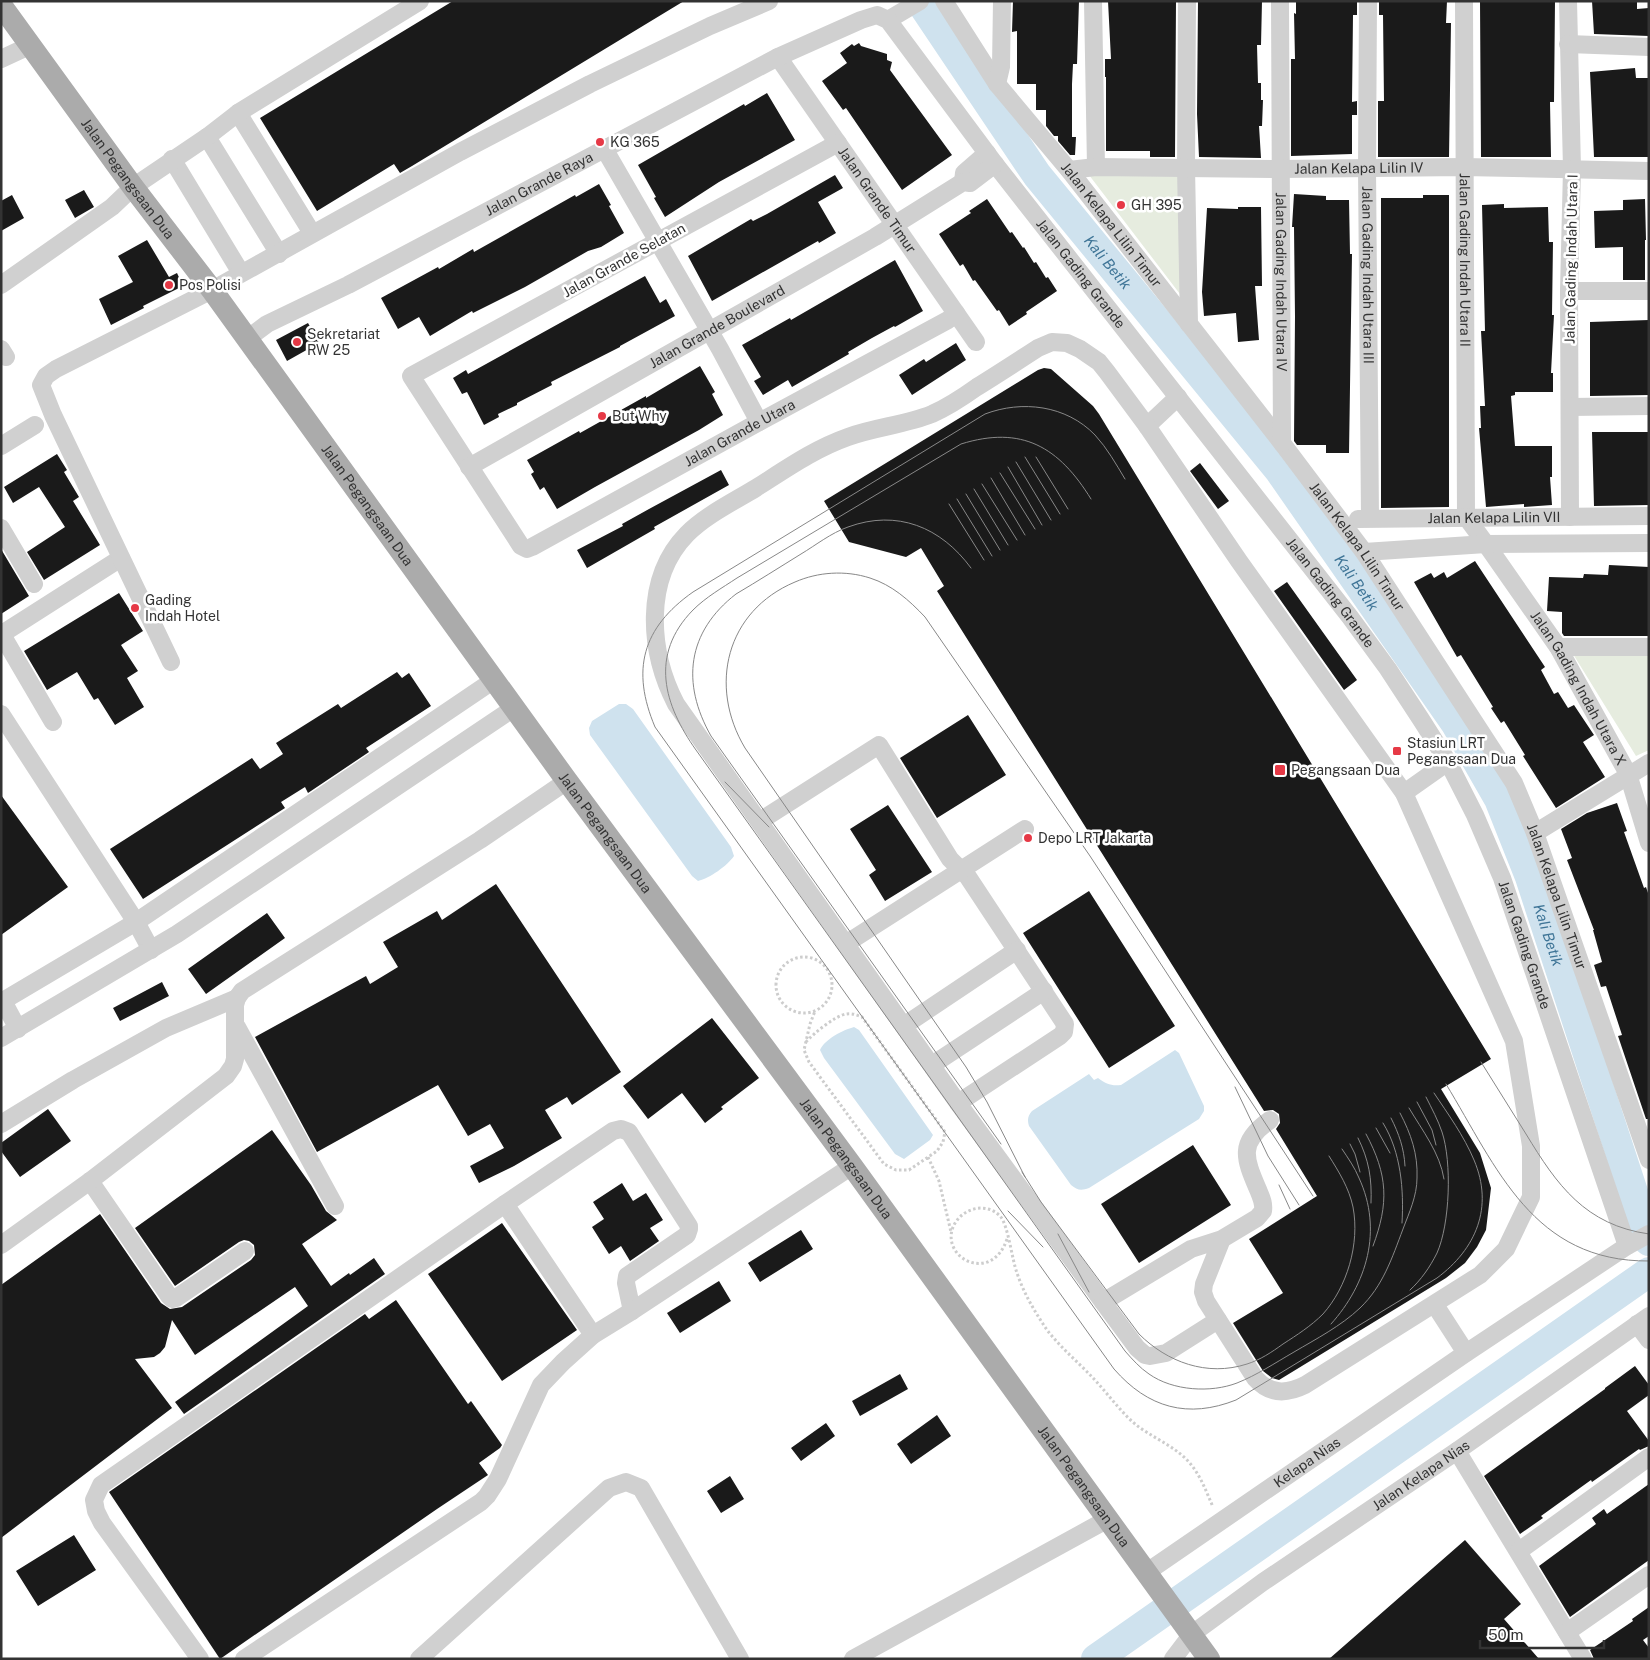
<svg xmlns="http://www.w3.org/2000/svg" width="1650" height="1660" viewBox="0 0 1650 1660" font-family="'Public Sans',sans-serif">
<style>
.green{fill:#e6ecdf}
.water{fill:#cfe2ee}
.lines{fill:none;stroke-linecap:round;stroke-linejoin:round}
.river{stroke:#cfe2ee;stroke-width:30}
.building{fill:#1a1a1a}
.path{stroke:#cdcdcd;stroke-width:3;stroke-dasharray:2.5 2.5;stroke-linecap:butt}
.minor{stroke:#d0d0d0;stroke-width:18}
.major{stroke:#ababab;stroke-width:22}
.tram{stroke:#888;stroke-width:1}
.poi-dot{fill:#e63946;stroke:#fff;stroke-width:2}
.labels{text-anchor:middle;dominant-baseline:central;stroke-width:5;stroke-linejoin:round;paint-order:stroke}
.poi-label{font-size:14px;fill:#333;stroke:#fff;text-anchor:start}
.street-label{font-size:14px;fill:#333;stroke:#fff}
.water-label{font-size:15px;font-style:italic;fill:#3f7597;stroke:#fff}
</style>
<rect width="100%" height="100%" fill="#fff"/>
<path class="green" d="M1185,172L1183,298L1089,175Z
M1573,654L1649,655V750L1636,756Z"/>
<path class="water" d="M619,704H626L633,709L731,847L734,856C727,866 710,878 698,881L692,876L590,735L589,728L592,721Z
M854,1027L859,1030L933,1135L930,1140L904,1159L895,1154L824,1058L820,1050C825,1039 843,1030 854,1027Z
M1175,1050L1179,1053L1204,1106V1111L1199,1119L1089,1188C1081,1191 1077,1190 1071,1185L1029,1126C1027,1119 1028,1116 1032,1111L1089,1074L1094,1080L1098,1078C1106,1084 1111,1086 1121,1085Z"/>
<g class="lines">
<g class="river">
<path id="s1" d="M920,1L1037,175L1279,470L1456,724L1499,799L1530,877L1649,1241"/>
<path d="M1096,1659L1649,1272"/>
</g>
</g>
<path class="building" d="M453,1H684L412,166L400,173L394,164L317,211L260,118Z
M1013,1H1079L1077,64H1073L1072,84V137H1076L1075,155H1070L1058,141V136H1054L1046,126V110H1036V84H1017V31L1012,32Z
M1108,1H1176L1175,157H1150V151H1106V77H1105V59H1111Z
M1198,1H1262L1261,45H1257L1258,83H1261V100H1263L1262,126H1259L1261,158L1199,157L1197,114Z
M1296,1H1357V15H1353L1352,102L1357,101V115H1352V154L1291,156V59H1295L1294,13L1296,14Z
M1379,1H1447L1446,23H1451L1449,157H1378V101H1384L1383,15H1379Z
M1480,1H1555L1554,102H1550L1551,157H1481Z
M1592,1H1637V9L1649,8V36L1594,34Z
M859,43L861,46L887,54V60L892,62L890,70L952,155L902,190L846,108L843,110L822,81L847,63L840,53L852,44L854,46Z
M1635,68L1636,78H1649V157H1594L1590,72Z
M767,93L795,140L719,182L665,217L654,198L656,197L638,165L744,104L745,106Z
M835,175L843,188L818,202L836,233L819,243L818,241L712,301L688,256L751,219L753,221L767,214Z
M599,184L611,205L609,206L624,233L601,247L588,251L525,287L473,313L472,311L430,336L419,317L398,329L381,298L438,267L439,269L473,249L474,252L575,195L576,197Z
M84,190L94,207L75,218L65,200Z
M1294,194L1326,196V200H1349L1350,254H1352L1349,453H1326V445H1297L1294,441L1295,316L1294,227H1292Z
M12,195L24,218L1,231V201Z
M1423,195H1449V507L1381,508V198H1423Z
M987,199L1010,233L1012,232L1023,248L1024,247L1034,263L1036,262L1046,278L1048,277L1057,291L1026,312L1027,314L1009,326L999,310L997,311L975,280L973,281L963,264L960,266L939,234L971,213L969,211Z
M1645,199L1646,240H1645V280H1623V247L1595,248L1594,211L1623,210V200Z
M1504,204V208L1548,207L1549,242H1553L1552,315H1554L1551,373H1553V392H1515V395L1511,396L1515,446H1552V477H1550L1552,505L1524,507V504L1486,507L1479,428H1481L1480,406H1485L1481,331H1485L1482,205Z
M1238,207H1261L1262,286H1255L1259,340L1238,342L1236,313L1204,316L1202,292L1207,208L1238,209Z
M147,240L169,277L177,273L183,286L143,306L144,308L111,325L99,299L133,282L118,256Z
M895,260L923,311L895,327L894,326L872,338L848,352L849,354L792,387L788,380L763,395L754,381L761,377L742,345L790,318L791,320Z
M645,276L660,303L666,299L675,316L620,346V347L551,382L552,385L517,403V405L498,414L499,417L484,425L467,392L462,394L453,378L466,370L468,374Z
M1649,320V395L1590,396V322Z
M308,323L319,343L287,361L276,340Z
M956,343L966,360L912,395L899,375L924,359L926,362Z
M700,366L715,392L712,394L723,415L699,430L595,487L557,509L544,487L540,490L531,474L534,472L527,460L579,431L580,433L646,396V398Z
M1044,368L1051,369L1093,406L1099,414L1491,1059L1441,1089L1480,1153L1491,1188L1486,1230L1477,1247L1465,1263L1446,1278L1279,1380L1272,1378L1263,1371L1233,1323L1283,1293L1249,1239L1317,1196L1276,1129L1280,1123L1279,1114L1273,1110L1264,1111L937,591L944,586L921,548L906,557L849,542L824,501L1038,370Z
M1592,432H1649V505L1594,506Z
M57,454L67,470L64,472L79,497L73,501L100,545L44,580L27,552L65,527L39,487L13,503L4,487Z
M1200,463L1229,501L1218,509L1190,471Z
M721,470L729,485L654,527L655,529L587,568L577,550L623,526L622,524L649,509Z
M1,549L29,596L1,614Z
M1475,561L1545,667L1541,670L1554,694L1558,692L1568,708L1574,705L1594,735L1583,742L1605,777L1556,808L1523,756L1525,755L1504,721L1501,723L1491,708L1493,707L1461,655L1457,657L1414,582L1431,573L1434,578L1444,572L1447,578Z
M1609,565L1649,567V636H1564L1562,633V612L1547,611L1549,577L1583,578L1584,574L1608,575Z
M1287,582L1357,680L1344,690L1274,591Z
M119,593L143,631L121,645L138,671L127,678L144,707L115,725L98,698L94,700L77,672L47,690L24,651Z
M397,672L402,678L409,673L431,706L366,748L369,752L308,793L305,787L281,802L285,808L143,899L110,849L252,758L260,769L283,754L276,743L338,704L341,708Z
M968,715L1006,775L937,818L900,758Z
M1,795L68,887L1,935Z
M1617,803L1627,831L1624,832L1644,888L1646,887L1649,896V1119H1646L1618,1036L1622,1035L1606,986L1601,987L1594,965L1602,962L1593,930H1594L1567,860L1572,858L1561,829L1587,813Z
M888,805L932,872L885,901L869,875L876,870L850,829Z
M496,884L621,1072L572,1105L567,1097L545,1110L562,1138L514,1166L479,1183L470,1166L504,1148L490,1124L468,1136L438,1085L317,1152L255,1037L366,976L370,984L398,967L383,942L437,911L442,920Z
M1089,891L1175,1026L1109,1068L1023,933Z
M267,913L285,938L206,994L188,969Z
M162,982L169,996L120,1021L113,1008Z
M712,1018L759,1078L721,1107L723,1109L705,1123L682,1093L648,1119L623,1086Z
M48,1109L71,1141L20,1177L1,1151V1143Z
M272,1130L311,1185L326,1211L337,1220L302,1244L331,1286L349,1273L350,1275L374,1258L385,1274L184,1414L175,1402L308,1306L295,1287L195,1355L172,1320L165,1347L160,1353L154,1357L135,1359L172,1408L1,1538V1285L100,1214L161,1303L170,1309L182,1307L251,1260L255,1255L254,1245L249,1241L244,1240L239,1242L175,1286L135,1228Z
M1193,1145L1231,1205L1139,1263L1101,1204Z
M622,1183L633,1201L646,1193L663,1220L650,1228L659,1241L630,1261L621,1246L609,1254L592,1227L604,1219L593,1202Z
M502,1223L577,1330L502,1381L428,1274Z
M801,1230L813,1249L760,1282L748,1263Z
M719,1281L731,1301L680,1333L667,1313Z
M396,1300L468,1404L471,1401L502,1445L500,1448L479,1463L488,1475L437,1509L220,1659L109,1492L365,1314L369,1319Z
M1635,1366L1649,1385V1395L1627,1411L1649,1441V1446L1640,1450L1639,1449L1592,1482L1591,1480L1541,1516L1543,1518L1520,1534L1484,1476L1605,1389V1388Z
M900,1374L908,1389L860,1416L852,1401Z
M937,1415L951,1436L911,1464L897,1444Z
M826,1423L835,1436L801,1461L791,1448Z
M730,1476L744,1499L721,1513L707,1491Z
M1649,1484V1560L1570,1617L1539,1566L1596,1524L1592,1518L1604,1509L1607,1514Z
M74,1535L96,1570L38,1606L16,1571Z
M1465,1540L1521,1604L1504,1619L1539,1659H1329Z
M1649,1607V1636L1643,1640L1649,1648V1659H1594L1590,1650L1633,1621L1632,1619Z"/>
<g class="lines">
<path class="path" d="M776 985a28 28 0 1 1 56 0a28 28 0 1 1-56 0Z
M806,1042C814,1033 835,1016 846,1014C852,1013 857,1015 862,1017L945,1132L943,1142L937,1151L909,1170H896L884,1164L809,1062L804,1050L810,1024L815,1011
M928,1157L939,1181L951,1232
M1007,1239C992,1283 944,1260 952,1230C958,1210 984,1200 1000,1216C1008,1224 1012,1260 1017,1273C1024,1294 1035,1312 1047,1330C1061,1348 1079,1363 1094,1379C1108,1394 1120,1411 1135,1424C1151,1437 1173,1445 1188,1461C1200,1474 1206,1491 1213,1507"/>
<g class="minor">
<path id="s2" d="M944,1L997,84L1069,170L1282,443L1364,552L1514,783L1535,833L1649,1160"/>
<path d="M1093,1L1096,167"/>
<path d="M1187,1L1186,167L1189,324"/>
<path id="s3" d="M1280,1L1282,443"/>
<path id="s4" d="M1368,1L1367,168L1370,518"/>
<path id="s5" d="M1464,1L1466,517L1486,544L1558,647L1628,774L1649,843"/>
<path d="M1568,1L1572,169L1569,291L1570,517"/>
<path d="M888,20L920,1"/>
<path d="M1568,44L1649,47"/>
<path id="s6" d="M778,57L976,342"/>
<path d="M1,59L29,46"/>
<path d="M997,84L1001,67L1002,1"/>
<path d="M238,113L312,233"/>
<path d="M207,137L279,254"/>
<path id="s7" d="M838,143L411,376L521,546L527,549L532,547L759,422L948,320L956,313"/>
<path d="M605,150L720,349L759,422"/>
<path d="M172,159L241,273"/>
<path id="s8" d="M1069,170L1096,167L1280,169L1464,167L1649,171"/>
<path d="M963,182L964,173L987,153"/>
<path d="M1,285L112,207L133,187L207,137L238,113L420,1"/>
<path d="M1569,291H1649"/>
<path id="s9" d="M247,339L267,324L348,285L778,57L861,20L877,15L888,20L995,164L1350,617L1388,669L1422,721L1448,762L1475,815L1502,878L1627,1246"/>
<path d="M1,349L6,357"/>
<path d="M1570,407L1649,406"/>
<path d="M1147,426L1178,397"/>
<path d="M1,446L35,425"/>
<path id="s10" d="M469,467L875,237L963,182L970,183L995,164"/>
<path id="s11" d="M1358,519L1649,516"/>
<path d="M1,528L34,584"/>
<path d="M1364,552L1486,544L1649,543"/>
<path d="M1,633L53,722"/>
<path d="M2,634L121,558"/>
<path d="M1558,647H1649"/>
<path d="M171,662L53,415L41,385L46,376L56,369L212,290L460,152L590,84L710,26L769,1"/>
<path d="M1,714L136,922L151,950"/>
<path d="M1404,793L1448,762"/>
<path d="M760,821L879,745L950,859L968,877L1065,1024L1064,1032L1060,1036L958,1103"/>
<path d="M1535,833L1649,763"/>
<path d="M847,943L1025,829"/>
<path d="M3,1001L18,1029"/>
<path d="M1,1002L136,922L494,680"/>
<path d="M905,1025L1017,950"/>
<path d="M237,1027L335,1206"/>
<path d="M1,1038L177,934L514,708"/>
<path d="M932,1065L1044,991"/>
<path d="M1,1124L73,1080L166,1028L237,998"/>
<path d="M90,1181L169,1296L172,1299L176,1298L245,1251"/>
<path d="M505,1204L593,1335"/>
<path d="M1222,1239L1191,1249L1103,1302L958,1103L676,704C649,652 643,579 687,534C706,515 733,502 756,488C786,469 814,449 848,437C875,427 905,425 932,414C948,407 963,397 977,387C998,374 1018,361 1038,348L1052,342L1067,343L1080,349L1099,362L1107,372L1147,426L1239,561L1404,793L1514,1041L1531,1146V1197L1506,1249L1480,1275L1305,1385C1287,1394 1270,1395 1255,1378L1206,1301L1203,1292L1204,1284L1222,1239L1257,1218L1263,1211C1264,1204 1262,1199 1259,1192C1245,1159 1237,1143 1270,1120"/>
<path d="M1,1245L90,1181L226,1076L233,1066L235,1059V1005L237,998L242,991L480,840L567,781"/>
<path d="M1103,1302L1137,1348L1145,1355L1150,1356L1166,1353L1218,1320"/>
<path d="M1435,1305L1466,1353"/>
<path d="M1637,1324L1649,1340"/>
<path d="M1457,1451L1583,1659"/>
<path d="M1519,1551L1649,1457"/>
<path id="s12" d="M1147,1572L1466,1353L1627,1246L1649,1234"/>
<path d="M1567,1632L1649,1575"/>
<path d="M200,1659L102,1523L96,1511L94,1500L101,1485L505,1204L613,1131L621,1129L629,1132L689,1226V1229L687,1235L627,1276L626,1283L632,1311"/>
<path d="M244,1659L481,1502L487,1496L498,1479L541,1385L563,1362L593,1335L632,1311L852,1166"/>
<path d="M419,1659L609,1488L626,1482L641,1488L740,1659"/>
<path d="M853,1659L1108,1519"/>
<path id="s13" d="M1173,1659L1192,1634L1263,1582L1457,1451L1649,1316"/>
</g>
<path class="major" id="s14" d="M1,5L133,187L212,290L567,781L852,1166L1209,1659"/>
<path class="tram" d="M1025,457L1060,514
M1036,457L1068,509
M1016,462L1051,520
M1008,467L1042,525
M1000,473L1035,529
M991,478L1025,535
M1125,479C1116,464 1107,448 1095,435C1066,405 1022,400 985,414L693,592C642,628 631,670 655,727L1114,1369C1148,1408 1188,1419 1236,1400L1437,1278C1476,1249 1494,1207 1474,1160C1464,1136 1448,1114 1434,1093
M982,484L1017,540
M974,489L1008,545
M966,494L1000,550
M957,499L992,556
M1091,499C1059,447 1022,425 961,444L737,578C722,588 706,597 693,610C649,655 664,705 696,750L1125,1351C1132,1359 1140,1368 1149,1374C1173,1391 1211,1393 1237,1383C1257,1375 1275,1363 1294,1352C1316,1339 1341,1326 1360,1308C1383,1286 1392,1258 1403,1229C1409,1213 1417,1196 1417,1178C1418,1154 1411,1134 1400,1113
M949,504L984,560
M971,568C941,527 897,509 848,527C831,533 816,545 801,554C780,567 758,581 736,594C687,632 681,683 711,736L1001,1144
M725,782L769,827
M1481,1062C1496,1086 1511,1110 1526,1134C1557,1185 1585,1225 1649,1234
M1446,1084C1497,1168 1533,1262 1649,1261
M1235,1087L1268,1156L1299,1205
M1417,1102L1432,1130L1436,1145
M1409,1108C1422,1130 1440,1153 1444,1179
M1391,1118C1399,1134 1404,1148 1405,1166
M1383,1123C1401,1152 1404,1190 1402,1223
M1376,1128L1390,1153
M1366,1134C1388,1175 1389,1203 1373,1246
M1358,1138C1369,1160 1372,1179 1371,1203
M1350,1144L1355,1154L1360,1172
M1022,1172L1041,1202L1139,1334C1167,1362 1207,1377 1247,1364C1260,1360 1272,1352 1283,1344C1297,1335 1311,1326 1323,1314C1347,1287 1360,1244 1353,1207C1349,1188 1339,1172 1329,1156
M1025,1177L987,1102L966,1067L745,748C708,686 726,611 795,582C818,572 845,570 870,578C892,585 909,600 925,617L1090,856L1313,1196
M1279,1185L1290,1209
M1008,1211L1043,1247
M1058,1234L1089,1292
M1410,1290C1421,1280 1430,1267 1437,1253C1450,1224 1452,1162 1442,1132C1438,1120 1432,1109 1426,1097
M1331,1324C1367,1284 1383,1230 1359,1178C1355,1168 1348,1158 1342,1149"/>
</g>
<g class="poi-dot">
<circle cx="600" cy="142" r="5"/>
<circle cx="1121" cy="205" r="5"/>
<circle cx="169" cy="285" r="5"/>
<circle cx="297" cy="342" r="5"/>
<circle cx="602" cy="416" r="5"/>
<circle cx="135" cy="608" r="5"/>
<rect x="1392" y="746" width="10" height="10" rx="2.5"/>
<rect x="1274" y="764" width="12" height="12" rx="2.5"/>
<circle cx="1028" cy="838" r="5"/>
</g>
<g class="labels">
<g class="poi-label">
<text x="610" y="142">KG 365</text>
<text x="1131" y="205">GH 395</text>
<text x="179" y="285">Pos Polisi</text>
<text x="307" y="334">Sekretariat<tspan x="307" dy="16">RW 25</tspan></text>
<text x="612" y="416">But Why</text>
<text x="145" y="600">Gading<tspan x="145" dy="16">Indah Hotel</tspan></text>
<text x="1407" y="743">Stasiun LRT<tspan x="1407" dy="16">Pegangsaan Dua</tspan></text>
<text x="1291" y="770">Pegangsaan Dua</text>
<text x="1038" y="838">Depo LRT Jakarta</text>
</g>
<g class="street-label">
<text stroke="none"><textPath href="#s8" startOffset="290">Jalan Kelapa Lilin IV</textPath></text>
<text stroke="none"><textPath href="#s14" startOffset="215">Jalan Pegangsaan Dua</textPath></text>
<text stroke="none"><textPath href="#s9" startOffset="331">Jalan Grande Raya</textPath></text>
<text stroke="none"><textPath href="#s6" startOffset="174">Jalan Grande Timur</textPath></text>
<text stroke="none"><textPath href="#s2" startOffset="280">Jalan Kelapa Lilin Timur</textPath></text>
<text stroke="none"><textPath href="#s5" startOffset="259">Jalan Gading Indah Utara II</textPath></text>
<text transform="translate(1571 259) rotate(-89)">Jalan Gading Indah Utara I</text>
<text transform="translate(624 260) rotate(-29)">Jalan Grande Selatan</text>
<text stroke="none"><textPath href="#s9" startOffset="1040">Jalan Gading Grande</textPath></text>
<text stroke="none"><textPath href="#s4" startOffset="274">Jalan Gading Indah Utara III</textPath></text>
<text stroke="none"><textPath href="#s3" startOffset="281">Jalan Gading Indah Utara IV</textPath></text>
<text stroke="none"><textPath href="#s10" startOffset="285">Jalan Grande Boulevard</textPath></text>
<text stroke="none"><textPath href="#s7" startOffset="938">Jalan Grande Utara</textPath></text>
<text stroke="none"><textPath href="#s14" startOffset="620">Jalan Pegangsaan Dua</textPath></text>
<text stroke="none"><textPath href="#s11" startOffset="136">Jalan Kelapa Lilin VII</textPath></text>
<text stroke="none"><textPath href="#s2" startOffset="685">Jalan Kelapa Lilin Timur</textPath></text>
<text stroke="none"><textPath href="#s9" startOffset="1445">Jalan Gading Grande</textPath></text>
<text stroke="none"><textPath href="#s5" startOffset="721">Jalan Gading Indah Utara X</textPath></text>
<text stroke="none"><textPath href="#s14" startOffset="1025">Jalan Pegangsaan Dua</textPath></text>
<text stroke="none"><textPath href="#s2" startOffset="1090">Jalan Kelapa Lilin Timur</textPath></text>
<text stroke="none"><textPath href="#s9" startOffset="1850">Jalan Gading Grande</textPath></text>
<text stroke="none"><textPath href="#s14" startOffset="1430">Jalan Pegangsaan Dua</textPath></text>
<text stroke="none"><textPath href="#s12" startOffset="194">Kelapa Nias</textPath></text>
<text stroke="none"><textPath href="#s13" startOffset="310">Jalan Kelapa Nias</textPath></text>
<text stroke="none"><textPath href="#s14" startOffset="1835">Jalan Pegangsaan Dua</textPath></text>
</g>
<g class="water-label">
<text stroke="none"><textPath href="#s1" startOffset="322">Kali Betik</textPath></text>
<text stroke="none"><textPath href="#s1" startOffset="728">Kali Betik</textPath></text>
<text stroke="none"><textPath href="#s1" startOffset="1132">Kali Betik</textPath></text>
</g>
</g>
<rect width="1650" height="1660" fill="none" stroke="#333333" stroke-width="5"/>
<path d="M1480 1640v8h124v-8" fill="none" stroke="#333333" stroke-width="2.5"/>
<text x="1488" y="1640" font-size="15" fill="#333333" stroke="#ffffff" stroke-width="4" paint-order="stroke">50 m</text>
</svg>
